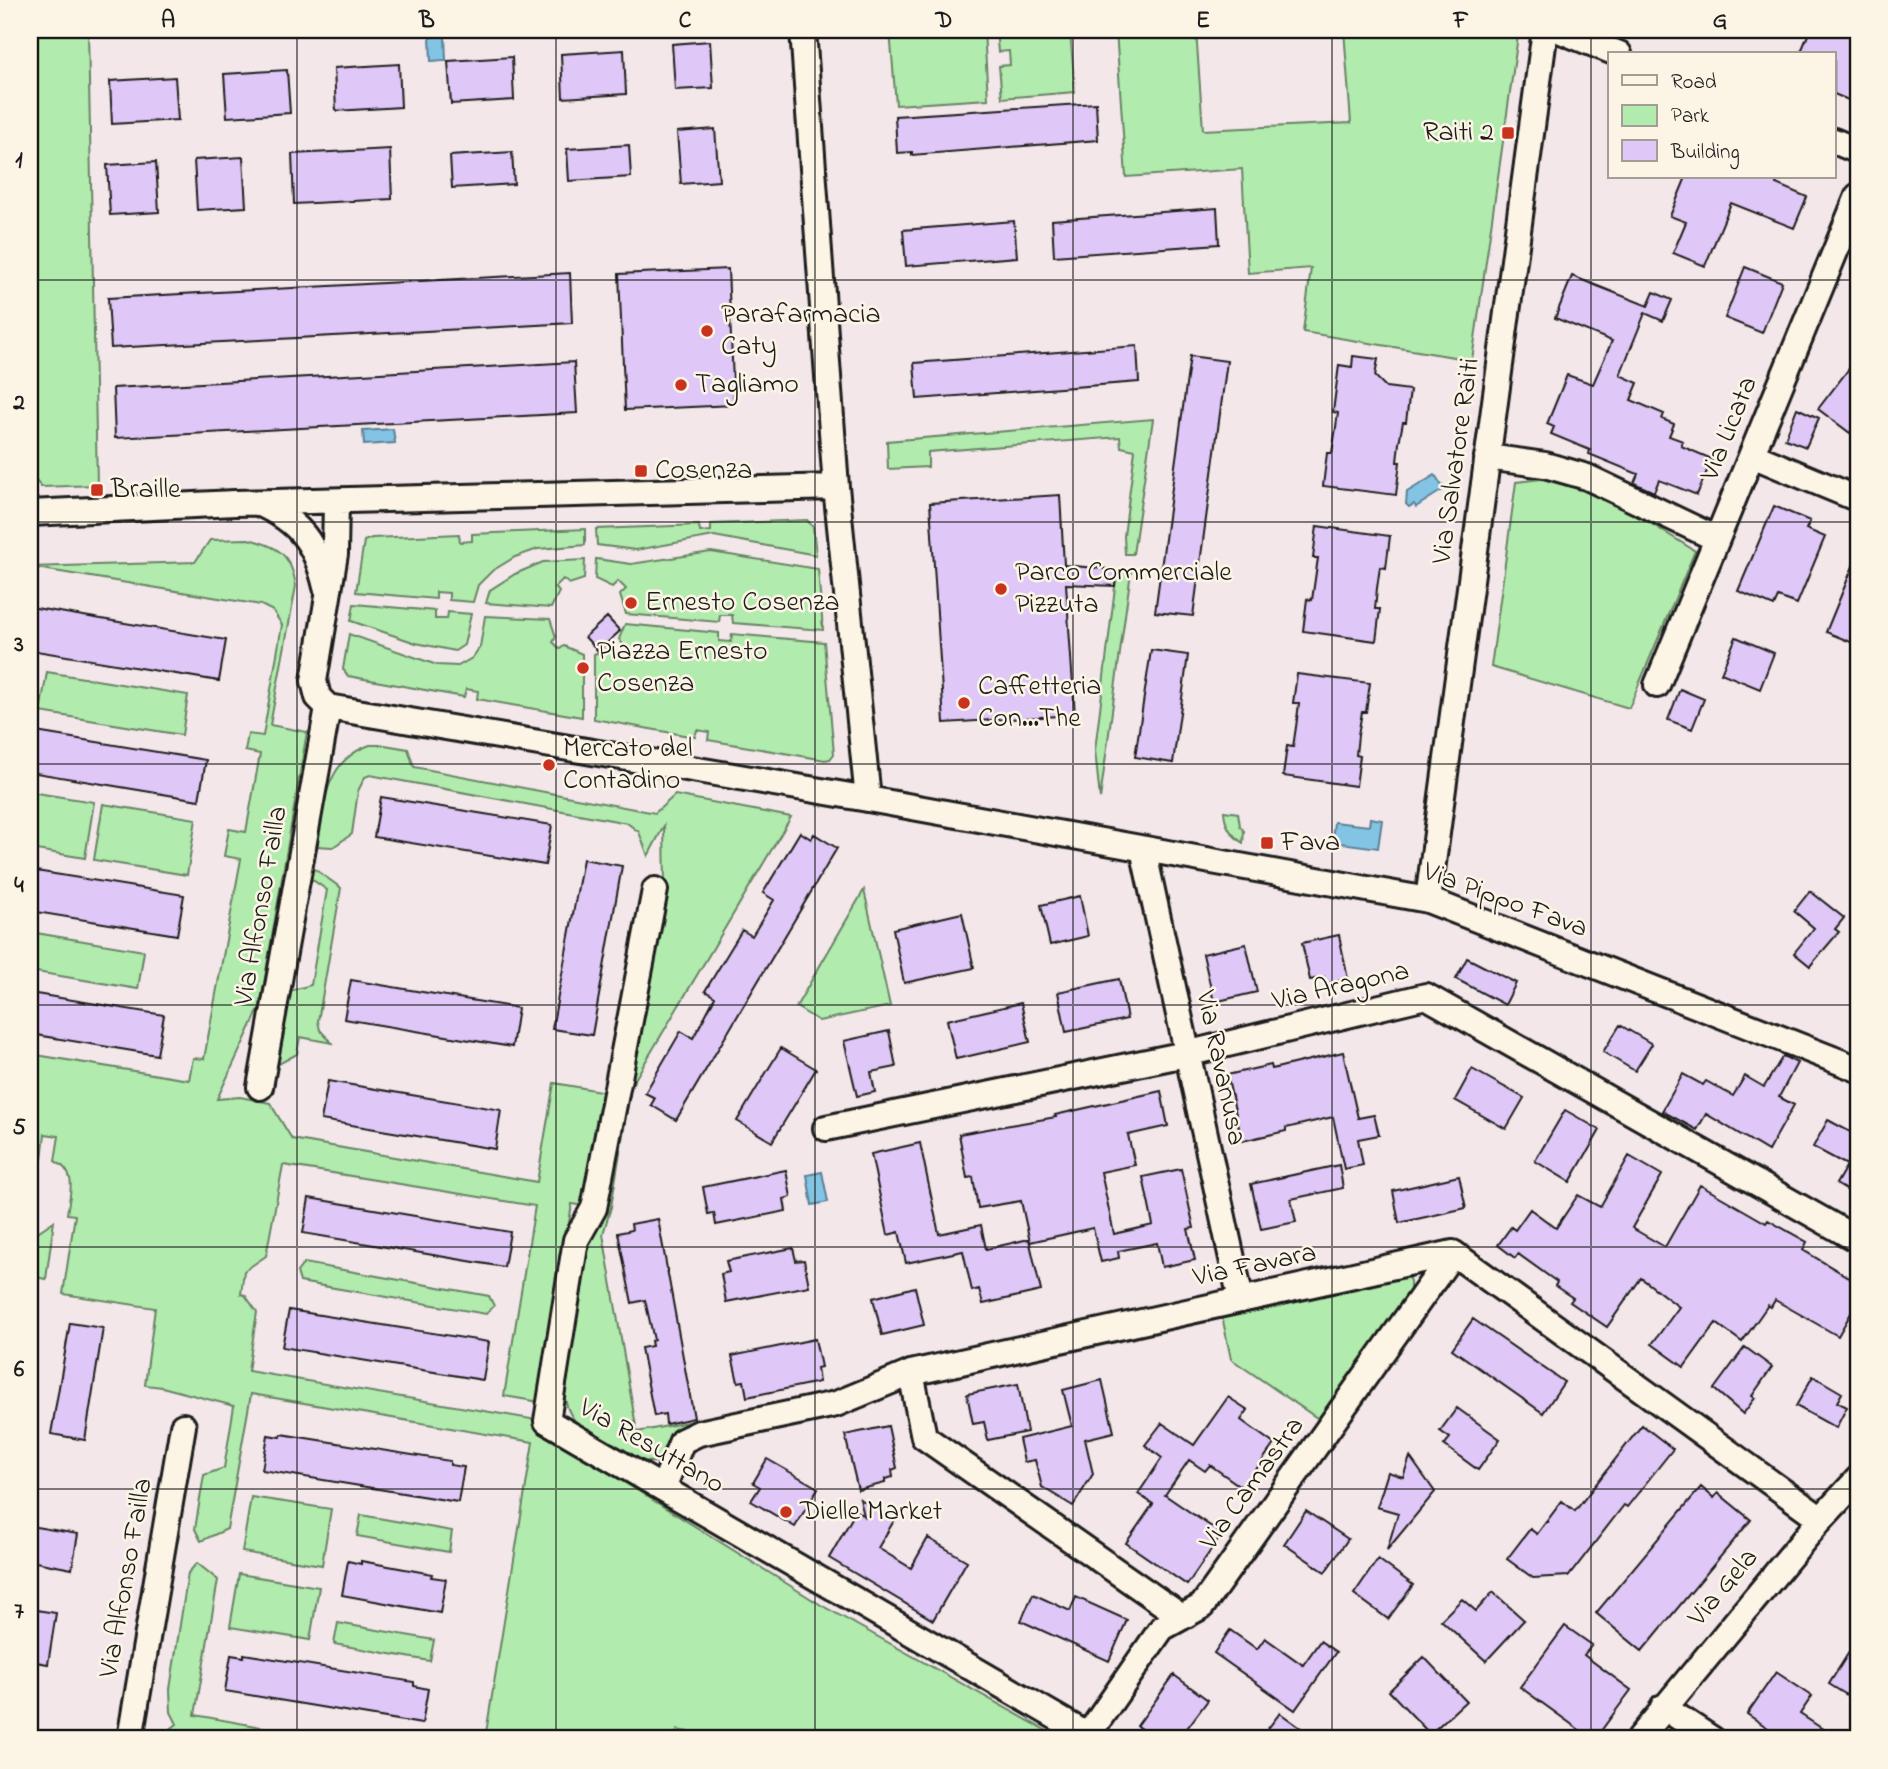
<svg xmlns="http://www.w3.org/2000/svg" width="1888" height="1769" viewBox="0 0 1888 1769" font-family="'Indie Flower',sans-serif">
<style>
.green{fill:#b2ebae;stroke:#678465;stroke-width:2}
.water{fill:#83c4e4;stroke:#5a8194;stroke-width:2}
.building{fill:#dfc7f7;stroke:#1c1c1c;stroke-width:2}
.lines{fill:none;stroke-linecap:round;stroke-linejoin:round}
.minor-casing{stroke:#1c1c1c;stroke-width:30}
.minor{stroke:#fcf5e5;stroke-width:24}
.grid{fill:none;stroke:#1c1c1c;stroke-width:2;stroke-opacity:0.55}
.poi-dot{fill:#c8321e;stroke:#fcf5e5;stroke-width:2.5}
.labels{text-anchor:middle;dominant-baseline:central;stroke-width:5;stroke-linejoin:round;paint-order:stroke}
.poi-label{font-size:28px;fill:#1c1c1c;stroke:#fcf5e5;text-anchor:start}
.street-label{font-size:28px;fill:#1c1c1c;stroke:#fcf5e5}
.neatline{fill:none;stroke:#1c1c1c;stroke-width:2.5}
.grid-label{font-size:23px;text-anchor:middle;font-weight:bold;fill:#1c1c1c}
</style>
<rect width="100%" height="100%" fill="#f3e7ea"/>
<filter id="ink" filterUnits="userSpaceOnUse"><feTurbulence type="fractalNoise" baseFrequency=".0143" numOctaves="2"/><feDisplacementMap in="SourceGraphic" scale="14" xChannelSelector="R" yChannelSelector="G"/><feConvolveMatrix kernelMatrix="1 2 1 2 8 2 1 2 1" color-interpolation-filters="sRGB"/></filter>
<g filter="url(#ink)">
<path class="green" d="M30,30H88L97,485L41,487L30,473Z
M890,30H984L988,99L896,105Z
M996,30H1070L1075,92L1002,98L999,66L1010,65L1009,51L998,52Z
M1116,30H1196L1203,130L1351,123L1344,30L1518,36L1472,360L1303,332L1311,268L1248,273L1242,169L1126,177Z
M1153,419L1133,554H1125L1124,536L1135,450L1121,447L1120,437L928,452V467L888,469L887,441Z
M1550,478L1586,483L1695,551L1629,708L1491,667L1516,482Z
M807,520L813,527L816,555L714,536L636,550L597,545L596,529L699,525L700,532L711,531V524Z
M585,529V545L538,549L515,557L492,571L478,585L473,602L449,600V593L436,592V599L356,592L364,541L372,538L459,534L460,542L472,541V534Z
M248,539C278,546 291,554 296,586L270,725L307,732L260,1007L217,1099L240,1097L270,1103L292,1139L537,1182L554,1083L606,1092L585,1206L572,1204L540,1402L504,1396L535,1206L283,1165L266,1256L244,1271L241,1294L245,1295L257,1312L248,1371L537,1420L536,1427L821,1605L1061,1739H722L678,1730L671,1739H485L533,1442L251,1394L227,1529L201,1541L195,1529L204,1475L224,1468L234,1406L162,1387L145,1385L155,1308L63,1294L75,1215L67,1214C70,1192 78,1173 55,1161L59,1136L45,1134L42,1159L30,1163V1054L189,1080L193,1058L204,1059L241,859L224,856L229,829L246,832L260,754L245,751L248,734L263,736L282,625L273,611L261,605L30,567L195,562L210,540Z
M711,552L818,569L823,630L733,623L732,615H720L719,622L626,614L620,595L626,589L618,581L612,587L595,579L596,559L631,564Z
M585,560L584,579L569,584L563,579L555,587L559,592L551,608L486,603L490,590L515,574L543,562Z
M1117,571L1131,572L1100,799L1095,750Z
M354,604L435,611V619H447L448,612L471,614L464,645L455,651L416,643L351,621Z
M485,616L550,619L556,637L553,642L560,649L564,646L582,654V717L477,699L478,691L466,689L464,697L348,676L343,669L349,634L437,665L458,666L472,658L480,647Z
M625,624L719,633V641L731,642L732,634L824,642L834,754L830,759L825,760L708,740L709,732L697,730L695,737L594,719V654L610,648L616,654L624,646L619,639Z
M47,672L188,695L182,735L40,712Z
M370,745H385L408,749L414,767L655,813L675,795L791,817L631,1086L611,1207L603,1234L637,1432L688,1422L671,1434L664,1457L659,1462C637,1465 585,1437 573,1418C565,1407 564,1394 563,1381L588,1247L604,1205L665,886L664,826L648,856L639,832L627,823L370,775L365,777L358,791L352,834L333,847L316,846C325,804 324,761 370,745Z
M30,792L94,802L85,858L30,849Z
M103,804L196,819L187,875L94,860Z
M1224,811L1238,813L1240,826L1244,831L1243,843C1231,835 1225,826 1224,811Z
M312,867L341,888L318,1021L320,1030L332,1043L300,1037L297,1054L277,1065L289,991L311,985L327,890L310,878Z
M864,890L890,1006L819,1021L796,1007Z
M30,932L144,951L138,989L30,971Z
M54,1221L46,1279L30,1276V1237Z
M304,1263L489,1296L494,1306L486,1314L300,1282L297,1272Z
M1407,1275L1410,1281V1291L1320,1420L1231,1359L1222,1316Z
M251,1497L331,1509L322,1565L242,1552Z
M361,1515L452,1531L449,1552L357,1536Z
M197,1563L218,1580L195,1715L328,1739H282L262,1736L260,1739H175L168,1731L177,1724L171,1712L170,1689L188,1573Z
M239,1574L319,1587L310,1640L230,1627Z
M338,1623L434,1640L430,1661L334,1644Z"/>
<path class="water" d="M445,36L446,60L431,61L430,37Z
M393,429L395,443L364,445L363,431Z
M1435,475L1444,489L1416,507L1414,504L1409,507L1406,504L1407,492Z
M1370,818L1382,820L1378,848L1332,842L1334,822L1369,826Z
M822,1172L828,1202L812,1205L807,1175Z"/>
<path class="building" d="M1810,30H1858V104L1834,94V54H1800Z
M710,41L713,88L675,90L672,44Z
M624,50L626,94L563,98L561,54Z
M512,57L514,100L451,104L448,61Z
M399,64L401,107L336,111L334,68Z
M287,70L290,113L227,117L224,74Z
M175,77L178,120L112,124L110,81Z
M1096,103L1098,140L912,155V152L897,153L895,116Z
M715,129L719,181L681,184L677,132Z
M629,145L631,177L569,181L567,149Z
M390,149L392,199L294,204L292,154Z
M512,152L514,184L452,188L450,156Z
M243,157L246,207L197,210L194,160Z
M156,162L159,212L110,215L107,165Z
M1686,177H1778L1776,184L1807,197L1794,228L1731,203L1705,266L1673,253L1686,222L1670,216Z
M1217,208L1219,244L1054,256L1052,220Z
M1014,221L1017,257L906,266L903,230Z
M1745,267L1782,282L1762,333L1725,318Z
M728,269L734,405L625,410L619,274Z
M570,273L572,323L111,348L108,298Z
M1572,276L1648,306L1654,292L1672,300L1663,321L1645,313L1620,375L1638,383L1631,400L1664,414L1662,419L1674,424L1669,436L1683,441L1681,446L1712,459L1697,495L1659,480L1654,492L1634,483L1638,474L1589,454L1590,450L1551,434L1554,427L1547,424L1567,375L1593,384L1612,341L1555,318Z
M1137,346L1139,382L917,399L914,363Z
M1190,356L1227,361L1193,616L1155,612Z
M1353,356L1378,359L1375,376L1386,387L1410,390L1406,422H1403L1399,443L1397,462H1400L1396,495L1323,486L1327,453H1332L1335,434L1338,413L1333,412L1339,365L1352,367Z
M1858,357V422L1850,433L1818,409Z
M574,362L577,413L115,438L113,388Z
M1797,408L1819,418L1806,447L1785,439Z
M1060,495L1064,565L1116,570L1115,586L1066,584L1075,715L944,723L930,503Z
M1774,506L1810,521L1806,529L1825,537L1797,604L1778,597L1774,606L1738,591Z
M1317,526L1390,536L1386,568L1380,567L1377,588L1375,609H1380L1376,641L1303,631L1307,599L1312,600L1318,558H1313Z
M1858,554V645L1826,632Z
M30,607L226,640L219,681L30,650Z
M607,617L620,631L598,651L585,637Z
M1736,637L1774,653L1760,689L1721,673Z
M1151,650L1188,655L1173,763L1135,757Z
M1297,674L1370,683L1366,712H1362L1358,735L1356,755L1360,756L1356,786L1283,776L1287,746L1293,747L1296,727L1299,703H1293Z
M1680,689L1704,699L1692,729L1668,720Z
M30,731L206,760L199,800L30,772Z
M381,797L552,825L545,865L374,837Z
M800,832L811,839L814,834L837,848L676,1120L651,1105L655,1098L645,1093L681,1031L693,1038L704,1018L715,997L705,991L742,930L752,936L774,900L763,893Z
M583,859L622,866L592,1035L552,1029Z
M30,870L184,895L177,935L30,911Z
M1810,891L1844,918L1835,929L1839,932L1810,966L1794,953L1814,928L1794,911Z
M1080,896L1088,936L1050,945L1041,905Z
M962,913L974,968L904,983L893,929Z
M1339,935L1348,979L1325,984L1324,977L1310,980L1302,943Z
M1246,944L1257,992L1214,1002L1203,954Z
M1467,958L1516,983L1505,1005L1456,979Z
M1119,979L1127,1019L1066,1032L1058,992Z
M351,980L518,1008L512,1047L344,1019Z
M30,993L164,1015L157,1055L30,1034Z
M1021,1003L1030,1042L956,1059L947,1020Z
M1620,1025L1652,1044L1635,1071L1603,1052Z
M889,1031L896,1067L871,1072L875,1092L857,1096L844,1041Z
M781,1048L816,1069L772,1142L737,1121Z
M1343,1052L1358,1118L1374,1115L1379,1135L1358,1139L1363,1165L1344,1169L1333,1117L1286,1128V1131L1242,1141L1227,1075L1271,1065L1272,1069Z
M1783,1056L1797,1063L1779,1097L1794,1105L1768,1151L1706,1114L1697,1130L1662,1111L1683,1074L1703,1085L1706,1081L1733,1096L1745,1076L1764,1087Z
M1472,1069L1524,1098L1506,1129L1455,1100Z
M328,1081L501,1110L495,1149L321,1120Z
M1161,1091L1168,1126L1128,1135L1135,1165L1101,1172L1114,1234L1153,1225L1143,1177L1181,1169L1194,1228L1188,1229L1195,1260L1162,1267L1157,1243L1118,1251L1119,1258L1101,1262L1093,1228L1030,1242L1021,1201L978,1208L973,1177L967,1178L959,1134L1056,1117L1055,1115Z
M1565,1110L1600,1130L1570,1182L1535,1161Z
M1828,1120L1858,1136V1197L1836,1184L1847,1165L1813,1147Z
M920,1143L939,1234L981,1225L986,1249L1029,1239L1041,1291L983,1304L979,1289L972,1291L963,1251L906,1263L899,1232L888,1235L871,1154Z
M1629,1156L1662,1175L1632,1228L1665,1247L1700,1185L1766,1223L1768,1220L1807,1242L1803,1250L1858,1283V1301L1838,1336L1775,1300L1771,1307L1768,1305L1742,1342L1716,1323L1684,1367L1652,1344L1679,1307L1641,1278L1607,1327L1570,1302L1573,1298L1555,1286L1557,1282L1518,1254L1515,1258L1498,1245L1511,1227L1515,1230L1530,1209L1556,1228L1578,1195L1600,1207Z
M1339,1165L1343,1188L1291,1199L1296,1222L1261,1229L1251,1184Z
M786,1170L791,1197L784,1199L786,1211L716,1225L714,1213L708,1214L703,1187Z
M1459,1176L1466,1208L1399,1223L1393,1191Z
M309,1198L510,1232L504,1267L303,1233Z
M658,1219L694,1418L666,1424L665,1414L654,1416L641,1348L652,1346L651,1341L654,1340L645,1300L632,1303L618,1233L632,1230L631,1224Z
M793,1248L796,1261L804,1260L809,1286L726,1302L721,1274L729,1272L726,1261Z
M915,1287L924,1325L882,1335L873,1298Z
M289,1310L489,1342L483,1380L282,1347Z
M1473,1319L1564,1382L1543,1413L1452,1349Z
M70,1323L103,1328L85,1440L51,1434Z
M815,1339L821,1367L817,1368L819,1382L747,1397L744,1381L738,1382L732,1356Z
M1745,1347L1772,1367L1752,1396L1755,1398L1743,1414L1714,1389Z
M1813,1376L1842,1393L1837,1402L1847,1407L1836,1428L1796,1406Z
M1102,1380L1114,1432L1085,1439L1093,1474L1073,1506L1042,1487L1035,1460L1024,1462L1019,1439L1072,1426L1063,1390Z
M1018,1384L1027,1432L988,1440L984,1422L973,1424L967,1394Z
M1228,1397L1248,1410L1241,1420L1274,1444L1243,1488L1210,1465L1205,1471L1189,1460L1165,1495L1222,1534L1187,1585L1126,1543L1153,1504L1138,1494L1162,1458L1145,1445L1162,1423L1194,1445Z
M1457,1408L1500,1439L1478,1470L1444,1445L1450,1438L1440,1431Z
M1642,1425L1673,1449L1627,1507L1624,1505L1569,1576L1533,1578L1507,1559L1530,1529L1537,1534L1546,1522H1549L1547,1521L1562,1501L1575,1511Z
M888,1426L897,1468L892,1470L893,1477L885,1479V1483L858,1490L845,1435Z
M281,1434L450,1461V1465L464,1467L458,1502L262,1470L268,1435L280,1437Z
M1410,1457L1435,1492L1387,1550L1398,1513L1377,1507L1388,1472L1403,1477Z
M767,1459L818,1488L795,1527L751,1501L760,1487L753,1483Z
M1701,1487L1714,1498L1718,1493L1751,1520L1642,1651L1596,1613Z
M860,1499L895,1519L878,1548L911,1568L928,1538L967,1561L933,1620L829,1558L856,1511L864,1516Z
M1306,1511L1348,1539L1325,1572L1284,1544Z
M30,1526L78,1534L72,1569L30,1561Z
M1378,1559L1413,1585L1388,1619L1354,1594Z
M348,1561L361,1564V1561L432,1574L431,1577L446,1579L440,1613L342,1595Z
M1493,1592L1524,1620L1486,1661L1441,1620L1462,1599L1476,1611Z
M1033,1594L1070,1611L1076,1597L1127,1620L1109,1661L1021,1621Z
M30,1609L56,1613L48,1664L30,1661Z
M1565,1626L1592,1645L1584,1655L1631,1690L1595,1739H1592L1520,1687Z
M1230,1630L1257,1649L1265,1638L1303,1665L1320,1641L1336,1652L1295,1710L1214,1653Z
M1858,1638V1702L1829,1684Z
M244,1654L414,1682V1686L428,1689L422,1724L225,1691L231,1655L244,1657Z
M1424,1657L1466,1701L1430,1734L1389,1691Z
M1776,1672L1812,1696L1800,1714L1838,1739H1777L1766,1732L1768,1728L1747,1714Z
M1174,1675L1208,1700L1179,1739H1154L1137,1726Z
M1280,1713L1316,1739H1260Z"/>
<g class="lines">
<defs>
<path id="minor" d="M803,30L836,487L868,799
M1559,30L1619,54
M1834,141L1858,151
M1752,455L1858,499
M1487,457L1545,465L1587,477L1717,539
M336,501L335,554L314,681L318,697L328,707L868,799L1428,900L1858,1069
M258,503C300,521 316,544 326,587
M30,513L235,503L836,487
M1657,685L1858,196
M1143,849L1241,1300
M655,890L594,1208L576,1240L547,1421L1094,1739
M1428,900L1545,30
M260,1087L328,707
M826,1128L1186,1054L1426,996L1858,1240
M911,1373L924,1437L1182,1617
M663,1488L682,1441L699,1433L836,1404L911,1373L1453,1253L1821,1519
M1663,1707L1712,1739
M1088,1735L1162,1628L1202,1606L1453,1253
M130,1739L183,1426
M1639,1739L1821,1519L1858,1479"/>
</defs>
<use href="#minor" class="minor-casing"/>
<use href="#minor" class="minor"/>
</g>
</g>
<path class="grid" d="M297,30V1739M556,30V1739M815,30V1739M1073,30V1739M1332,30V1739M1591,30V1739M30,280H1858M30,522H1858M30,764H1858M30,1005H1858M30,1247H1858M30,1489H1858"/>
<g class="poi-dot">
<rect x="1501" y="126" width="14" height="14" rx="3.5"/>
<circle cx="707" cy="331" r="7"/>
<circle cx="681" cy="385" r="7"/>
<rect x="634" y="464" width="14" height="14" rx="3.5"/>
<rect x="90" y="483" width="14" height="14" rx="3.5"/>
<circle cx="1001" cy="589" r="7"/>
<circle cx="631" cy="603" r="7"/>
<circle cx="583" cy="668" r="7"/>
<circle cx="964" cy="703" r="7"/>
<circle cx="549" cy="765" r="7"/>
<rect x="1260" y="836" width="14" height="14" rx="3.5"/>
<circle cx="786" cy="1512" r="7"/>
</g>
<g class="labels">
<g class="poi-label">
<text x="1494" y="133" text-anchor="end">Raiti 2</text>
<text x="721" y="315">Parafarmacia<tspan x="721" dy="32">Caty</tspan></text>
<text x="695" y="385">Tagliamo</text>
<text x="655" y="471">Cosenza</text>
<text x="111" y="490">Braille</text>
<text x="1015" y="573">Parco Commerciale<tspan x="1015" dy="32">Pizzuta</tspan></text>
<text x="645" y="603">Ernesto Cosenza</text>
<text x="597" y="652">Piazza Ernesto<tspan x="597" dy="32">Cosenza</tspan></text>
<text x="978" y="687">Caffetteria<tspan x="978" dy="32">Con...The</tspan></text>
<text x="563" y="749">Mercato del<tspan x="563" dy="32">Contadino</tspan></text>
<text x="1281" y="843">Fava</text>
<text x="800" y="1512">Dielle Market</text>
</g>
<g class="street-label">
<text transform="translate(1730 429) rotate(-68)">Via Licata</text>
<text transform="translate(1457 461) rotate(-82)">Via Salvatore Raiti</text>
<text transform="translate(1505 901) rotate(20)">Via Pippo Fava</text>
<text transform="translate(262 906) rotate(-80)">Via Alfonso Failla</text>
<text transform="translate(1341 987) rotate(-13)">Via Aragona</text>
<text transform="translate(1220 1068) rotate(78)">Via Ravanusa</text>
<text transform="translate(1255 1266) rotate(-12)">Via Favara</text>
<text transform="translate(651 1447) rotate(30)">Via Resuttano</text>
<text transform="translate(1253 1484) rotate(-54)">Via Camastra</text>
<text transform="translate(127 1578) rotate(-80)">Via Alfonso Failla</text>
<text transform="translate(1724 1588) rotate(-50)">Via Gela</text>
</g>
</g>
<rect width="1888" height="1769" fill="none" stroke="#fcf5e5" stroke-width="77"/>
<rect x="1608" y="52" width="228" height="126" fill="#fcf5e5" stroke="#a29e95" stroke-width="2"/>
<rect x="1622" y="75" width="35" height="10" fill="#fcf5e5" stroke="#a29e95" stroke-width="2"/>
<text x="1671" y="88" font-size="21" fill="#1c1c1c">Road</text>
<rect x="1622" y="105" width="35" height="21" fill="#b2ebae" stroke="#a29e95" stroke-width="2"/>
<text x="1671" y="122" font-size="21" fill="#1c1c1c">Park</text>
<rect x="1622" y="140" width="35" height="21" fill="#dfc7f7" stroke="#a29e95" stroke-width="2"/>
<text x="1671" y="158" font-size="21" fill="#1c1c1c">Building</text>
<rect x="38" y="38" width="1812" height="1692" class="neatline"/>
<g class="grid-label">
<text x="168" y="27">A</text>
<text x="427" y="27">B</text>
<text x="685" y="27">C</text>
<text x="944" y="27">D</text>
<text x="1203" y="27">E</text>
<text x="1461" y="27">F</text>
<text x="1720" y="27">G</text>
<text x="19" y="167">1</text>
<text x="19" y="409">2</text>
<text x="19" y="651">3</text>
<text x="19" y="892">4</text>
<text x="19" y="1134">5</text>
<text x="19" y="1376">6</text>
<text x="19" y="1618">7</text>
</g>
</svg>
